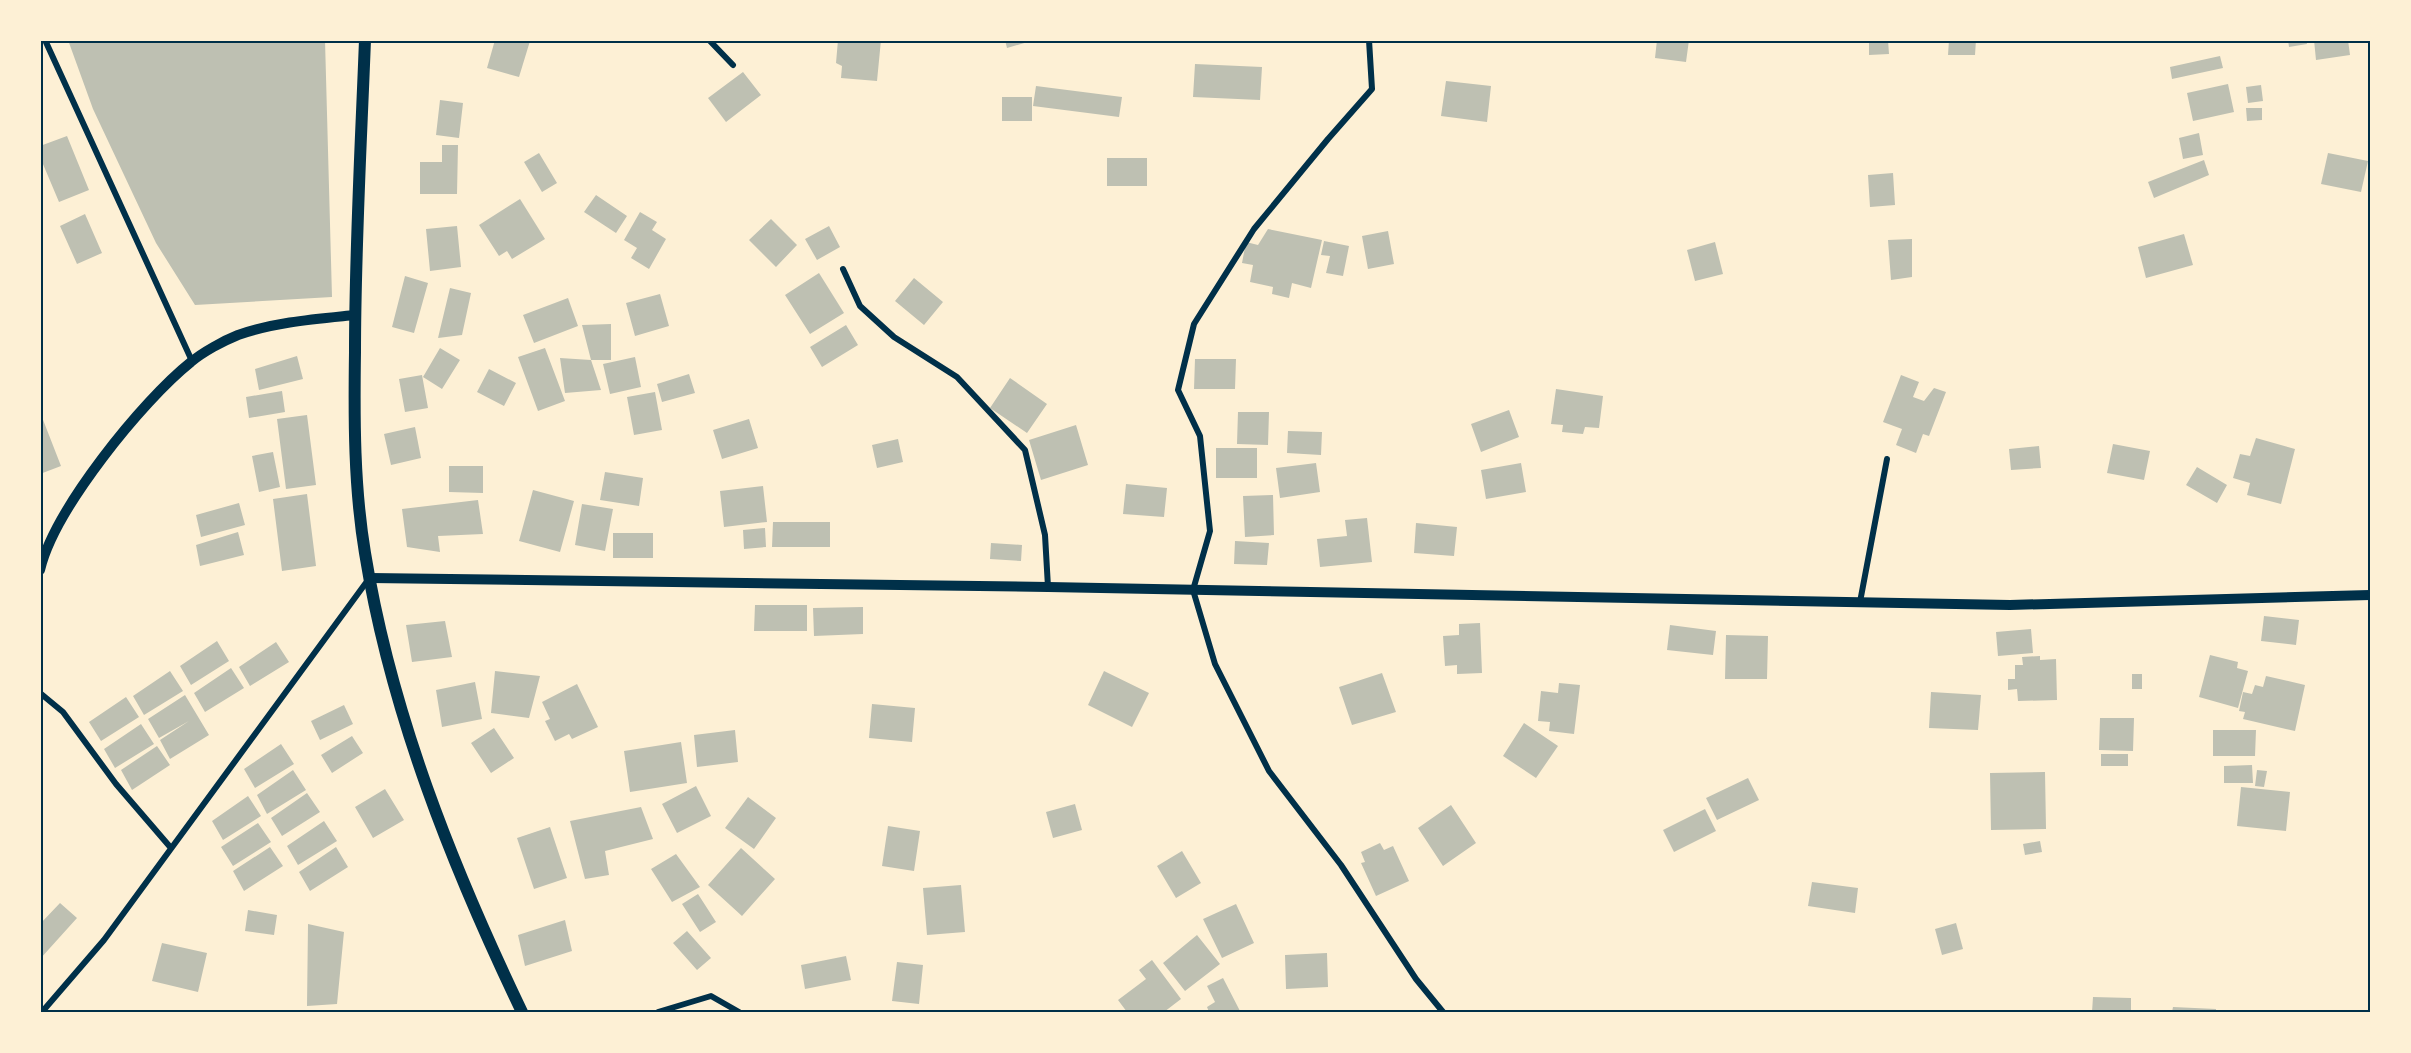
<svg xmlns="http://www.w3.org/2000/svg" width="2411" height="1053" viewBox="0 0 2411 1053" font-family="Montserrat,sans-serif">
<style>
.building{fill:#bec0b2}
.lines{fill:none;stroke-linecap:round;stroke-linejoin:round}
.minor{stroke:#003049;stroke-width:6}
.tertiary{stroke:#003049;stroke-width:10}
.secondary{stroke:#003049;stroke-width:12}
.neatline{fill:none;stroke:#003049;stroke-width:2}
</style>
<rect width="100%" height="100%" fill="#fdf0d5"/>
<path class="building" d="M68,40H325L332,297L195,305L156,243L93,109Z
M495,40L530,41L519,77L487,68Z
M838,40H881L877,81L841,78L842,66L836,63Z
M1005,40H1031V41L1007,48Z
M1657,40H1689L1686,62L1655,58Z
M1869,40H1888L1889,54L1869,55Z
M1949,40H1976L1975,55H1948Z
M2288,40H2306L2307,44L2289,47Z
M2314,40H2348L2350,55L2316,60Z
M2220,56L2223,68L2172,79L2170,67Z
M1195,64L1262,67L1260,100L1193,97Z
M743,72L761,95L726,122L708,98Z
M1446,81L1491,86L1487,122L1441,116Z
M2228,84L2234,112L2193,121L2187,93Z
M2261,85L2263,101L2248,103L2246,87Z
M1036,86L1122,97L1119,117L1033,106Z
M1002,97H1032V121H1002Z
M440,100L463,103L459,138L436,135Z
M2246,108H2262V120L2247,121Z
M2199,133L2203,155L2183,159L2179,138Z
M67,136L89,190L59,202L40,157V146Z
M442,145H458L457,194H420V162H442Z
M539,153L557,183L542,192L524,162Z
M2328,153L2368,161L2361,192L2321,184Z
M1107,158H1147V186H1107Z
M2204,160L2209,175L2154,198L2148,182Z
M1893,173L1895,205L1870,207L1868,175Z
M596,195L627,216L616,233L584,212Z
M520,199L545,239L512,259L507,251L499,256L479,225Z
M640,212L657,222L652,230L666,239L649,269L631,258L637,248L624,240Z
M85,214L102,253L77,264L60,226Z
M771,219L797,245L776,267L749,240Z
M457,226L461,267L430,271L426,229Z
M829,226L840,247L817,260L805,239Z
M1268,229L1322,240L1311,288L1292,283L1289,298L1272,294L1273,287L1250,282L1253,265L1242,263L1246,242L1258,245Z
M1388,231L1394,264L1368,269L1362,236Z
M2184,234L2193,265L2146,278L2138,247Z
M1912,239V277L1891,280L1888,240Z
M1324,241L1349,246L1343,276L1326,273L1330,256L1321,255Z
M1715,242L1723,274L1695,281L1687,250Z
M819,273L844,313L810,334L785,295Z
M405,276L428,283L414,333L392,327Z
M914,278L943,302L924,325L895,301Z
M450,288L471,293L462,335L438,338Z
M660,294L669,326L635,336L626,303Z
M568,298L578,326L534,343L523,315Z
M611,324V360H591L601,390L565,393L560,358L591,360L582,325Z
M846,325L858,345L822,367L810,347Z
M440,348L460,360L442,389L423,377Z
M545,348L565,401L538,411L518,357Z
M297,356L303,379L259,390L255,369Z
M635,357L641,387L610,394L603,364Z
M1195,359H1236L1235,389H1194Z
M489,369L516,383L504,406L477,392Z
M689,374L695,393L662,402L657,384Z
M422,375L428,408L405,412L399,379Z
M1901,375L1919,382L1913,397L1924,401L1934,388L1946,392L1929,436L1923,434L1916,453L1896,445L1902,429L1883,422Z
M1010,378L1047,404L1027,433L990,408Z
M1556,389L1603,396L1599,428L1585,427L1583,434L1562,432L1563,425L1551,424Z
M282,391L285,412L249,418L246,397Z
M655,392L662,430L634,435L627,397Z
M1509,410L1519,437L1481,452L1471,424Z
M40,412L61,466L40,474Z
M1238,412H1269L1268,445L1237,444Z
M307,415L316,485L286,489L277,419Z
M749,419L758,448L722,459L713,430Z
M1076,425L1088,465L1041,480L1029,440Z
M415,427L421,458L391,465L384,434Z
M1288,431L1322,432L1321,455L1287,453Z
M2256,438L2295,449L2281,504L2247,495L2250,483L2233,478L2240,454L2250,456Z
M898,439L903,462L877,468L872,445Z
M2113,444L2150,451L2144,480L2107,473Z
M2039,446L2041,468L2011,470L2009,449Z
M1216,448H1257V478H1216Z
M273,452L280,487L259,492L252,456Z
M1316,463L1320,492L1280,498L1276,468Z
M1521,463L1526,492L1486,499L1481,470Z
M449,466H483V493L449,492Z
M2197,467L2227,485L2217,503L2186,485Z
M605,472L643,478L639,506L600,500Z
M1126,484L1167,488L1164,517L1123,514Z
M763,486L767,522L724,527L720,491Z
M533,490L574,501L560,552L519,541Z
M307,494L316,566L282,571L273,499Z
M1273,495L1274,535L1245,537L1243,496Z
M478,500L483,534L438,536L440,552L407,547L402,509Z
M239,503L245,525L201,537L196,515Z
M582,504L613,509L605,551L575,545Z
M1367,518L1372,562L1320,567L1317,539L1347,536L1345,520Z
M773,522H830V547H772Z
M1416,523L1457,527L1454,556L1414,553Z
M765,528L766,547L744,549L743,530Z
M238,532L244,555L200,566L196,545Z
M613,533H653V558H613Z
M1235,541L1269,543L1267,565L1234,564Z
M991,543L1022,545L1021,561L990,559Z
M755,605H807V631H754Z
M863,607V634L814,636L813,608Z
M2264,616L2299,620L2296,645L2261,641Z
M445,621L452,657L412,662L406,625Z
M1480,623L1482,673L1457,674V665L1445,666L1443,636L1459,635V624Z
M1670,625L1716,631L1713,655L1667,650Z
M2031,629L2033,653L1998,656L1996,632Z
M1726,635L1768,636L1767,679H1725Z
M217,641L229,661L191,685L180,666Z
M276,642L289,662L250,686L239,667Z
M2210,655L2238,662L2237,668L2248,671L2238,708L2199,697Z
M2040,656V660L2056,659L2057,700L2018,701L2017,689L2008,690V679H2015V665H2023L2022,657Z
M231,668L244,688L205,712L194,693Z
M170,671L183,691L144,715L133,696Z
M495,671L540,676L529,718L491,713Z
M1104,671L1149,693L1132,727L1088,705Z
M1382,673L1396,712L1352,725L1339,687Z
M2132,674H2142V689H2132Z
M2266,676L2305,685L2295,731L2243,719L2245,712L2239,711L2243,692L2252,694L2255,685L2263,687Z
M475,682L482,719L442,727L436,690Z
M1559,683L1580,685L1574,734L1549,731L1550,722L1538,721L1541,691L1558,693Z
M577,684L598,727L572,739L569,734L555,741L545,721L550,719L542,702Z
M1931,692L1981,695L1978,730L1929,728Z
M185,695L209,735L170,759L160,740L189,721L159,738L148,719Z
M126,697L139,717L101,741L89,722Z
M872,704L915,708L912,742L869,738Z
M344,705L353,724L320,740L311,721Z
M2100,718H2134L2133,751L2099,750Z
M1524,723L1558,746L1536,778L1503,756Z
M141,724L154,744L115,768L104,749Z
M494,728L514,758L491,773L471,743Z
M735,730L738,762L697,767L694,735Z
M2213,730H2256L2255,756H2213Z
M352,736L363,753L332,773L321,755Z
M681,742L687,783L630,792L624,751Z
M281,744L294,764L255,788L244,769Z
M157,746L170,765L132,790L121,770Z
M2101,754H2128V766H2101Z
M2252,765L2253,783H2224V766Z
M293,770L306,790L267,814L257,795Z
M2257,770L2267,771L2264,787L2255,786Z
M2045,772L2046,829L1991,830L1990,773Z
M1748,778L1759,800L1717,820L1706,798Z
M696,786L711,816L677,833L662,804Z
M2241,787L2290,792L2286,831L2237,826Z
M385,789L404,820L373,838L355,807Z
M307,793L320,812L282,836L271,818Z
M248,796L261,816L223,840L212,821Z
M748,797L776,818L754,849L725,828Z
M1075,804L1082,830L1053,838L1046,812Z
M1451,805L1476,843L1443,866L1418,828Z
M641,807L653,839L605,851L609,875L585,879L570,821Z
M1705,809L1716,831L1674,852L1663,830Z
M324,821L337,841L298,865L287,846Z
M258,823L271,842L233,866L221,847Z
M888,826L920,831L914,871L882,866Z
M550,827L567,878L534,889L517,838Z
M2040,841L2042,852L2025,855L2023,844Z
M1380,843L1384,850L1393,846L1409,881L1376,896L1361,863L1365,862L1361,852Z
M270,847L283,866L244,891L233,871Z
M336,847L348,867L310,891L299,872Z
M741,848L775,879L742,916L708,885Z
M1182,851L1201,883L1176,898L1157,866Z
M676,854L700,887L672,902L651,869Z
M1812,882L1858,888L1855,913L1808,906Z
M961,885L965,932L927,935L923,888Z
M698,894L716,922L700,932L682,904Z
M60,903L77,918L40,959V924Z
M1236,904L1254,943L1222,958L1203,919Z
M248,910L277,915L274,935L245,931Z
M565,920L572,951L525,966L518,935Z
M1956,923L1963,949L1942,955L1935,929Z
M308,924L344,932L337,1004L307,1006Z
M687,931L711,958L697,970L673,943Z
M1197,935L1220,964L1185,991L1163,963Z
M162,943L207,953L198,992L152,981Z
M1327,953L1328,987L1286,989L1285,955Z
M846,956L851,980L805,989L801,965Z
M1152,960L1181,999L1164,1012H1127L1118,1000L1146,979L1139,970Z
M897,962L923,965L919,1004L892,1001Z
M1223,978L1240,1011L1237,1012H1209L1207,1007L1215,1002L1207,986Z
M2093,997L2131,998V1012H2092Z
M2173,1007L2216,1009V1012H2172Z"/>
<g class="lines">
<path class="minor" d="M45,40L192,361
M709,40L733,65
M1369,40L1372,89L1328,139L1254,229L1194,324L1178,390L1200,436L1210,531L1193,590L1215,664L1269,771L1341,865L1416,979L1443,1012
M843,269L860,306L894,337L957,377L1025,450L1045,535L1048,587
M1860,602L1887,459
M40,693L63,712L116,784L171,848
M42,1012L104,940L368,580
M658,1012L711,996L739,1012"/>
<path class="tertiary" d="M40,570C54,510 142,401 191,362C203,352 223,341 238,335C275,322 316,319 355,315
M370,578L1048,587L2010,605L2370,595"/>
<path class="secondary" d="M365,40C361,144 355,248 355,352C354,419 354,487 365,553C391,713 452,866 522,1012"/>
</g>
<rect width="2411" height="1053" fill="none" stroke="#fdf0d5" stroke-width="84"/>
<rect x="42" y="42" width="2327" height="969" class="neatline"/>
</svg>
